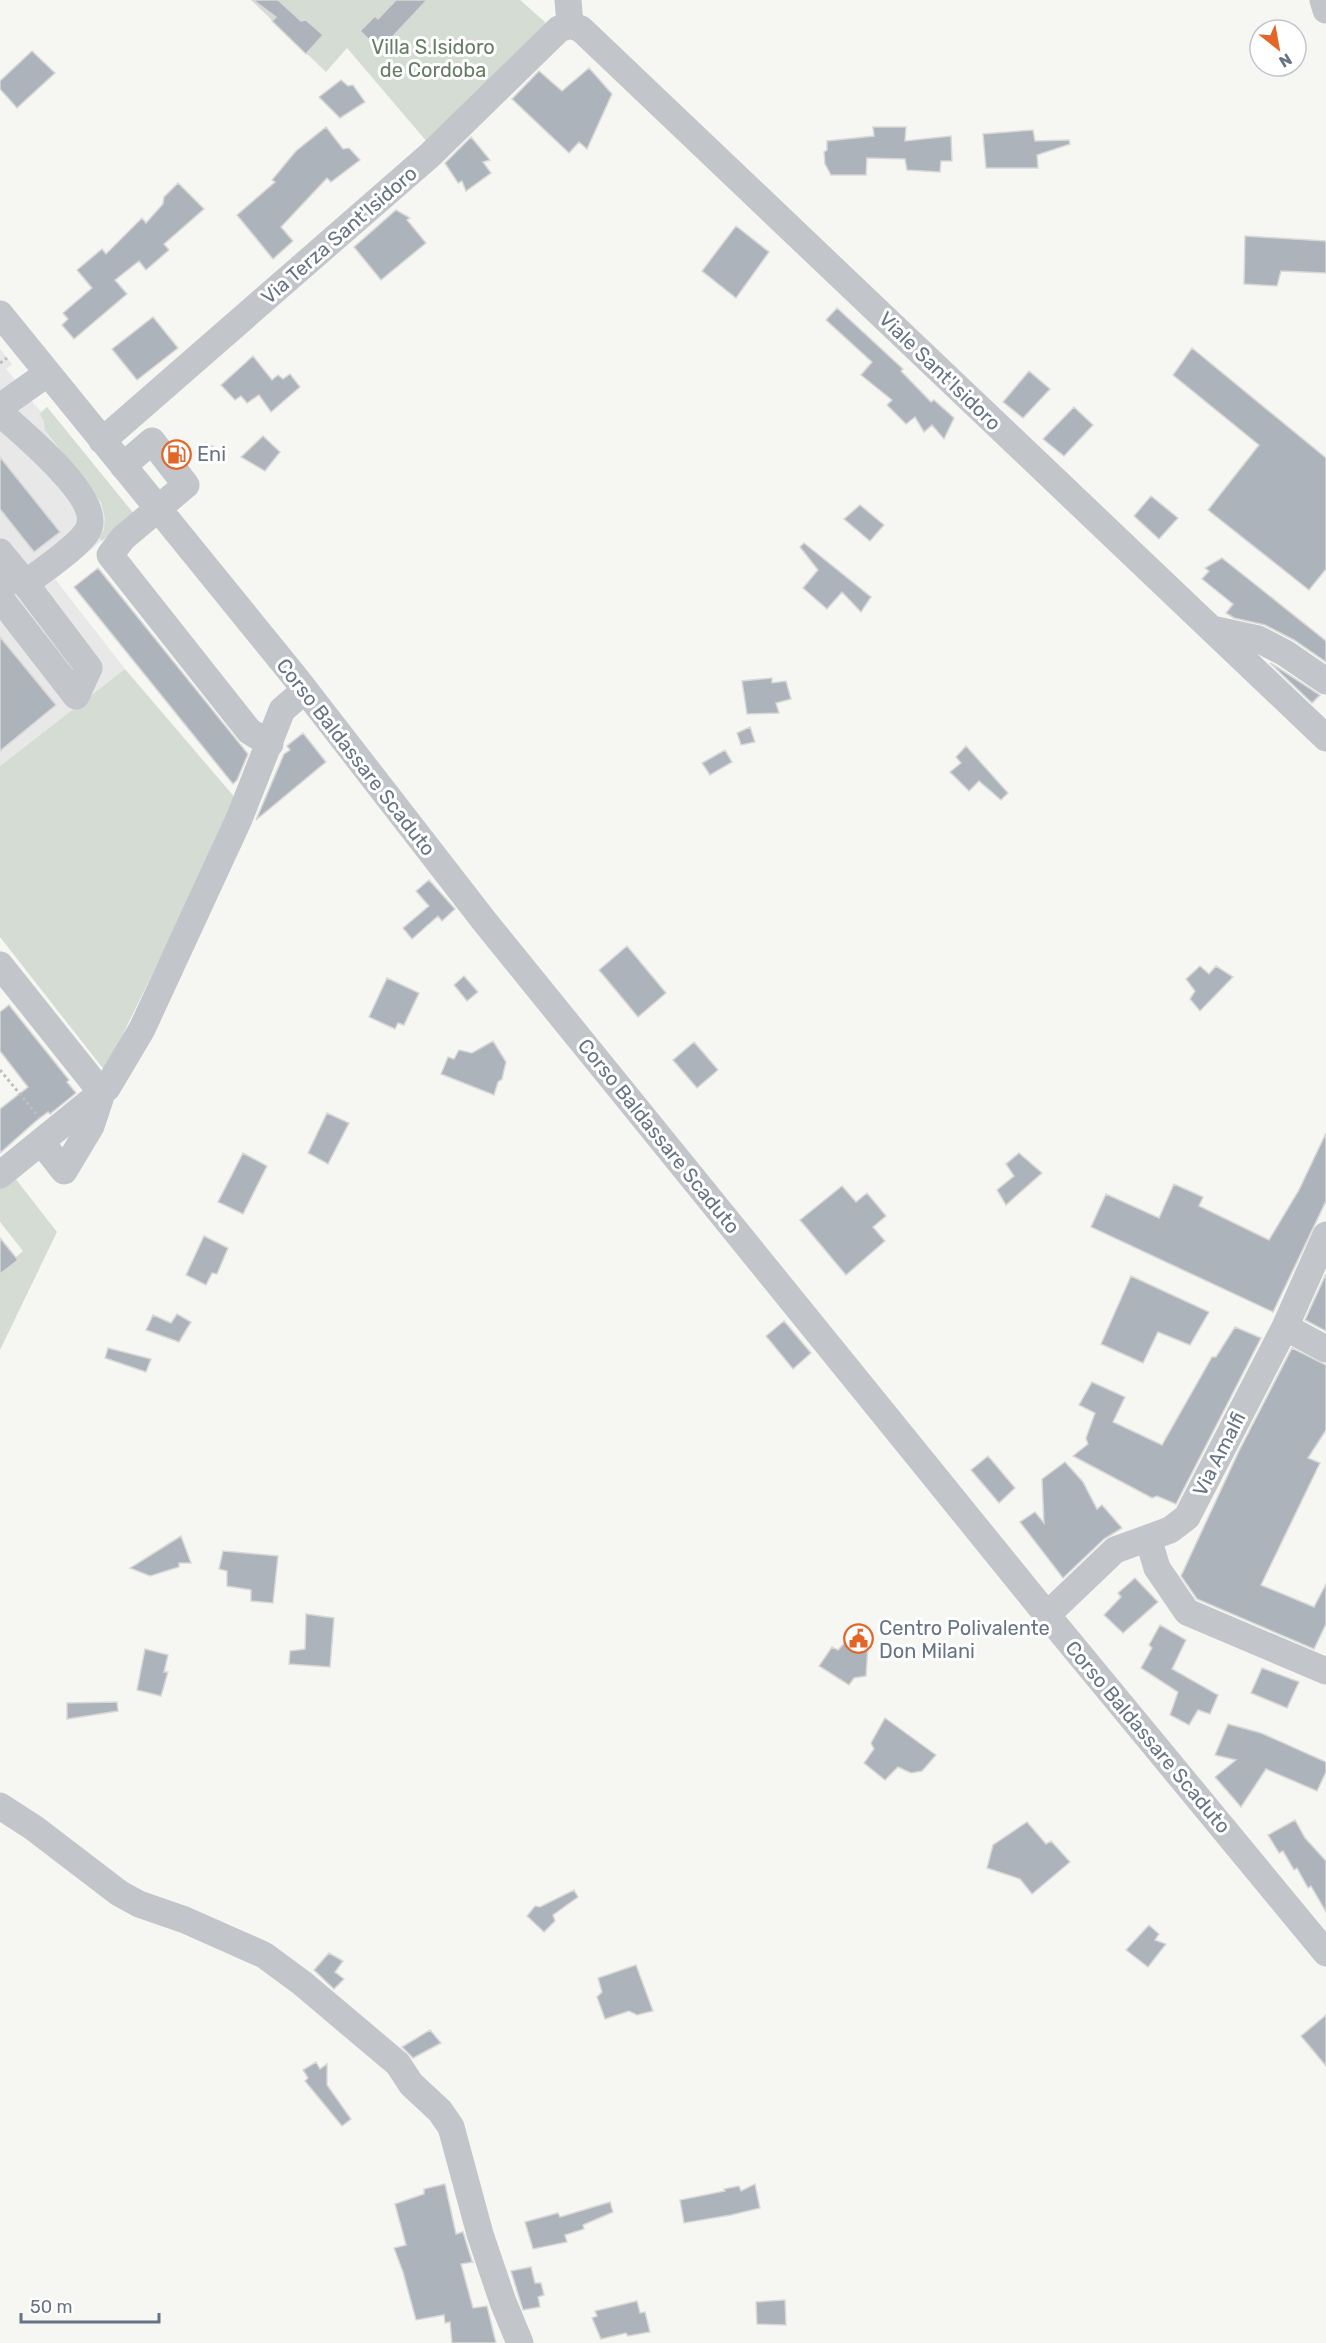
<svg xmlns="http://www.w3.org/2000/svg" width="1326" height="2343" viewBox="0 0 1326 2343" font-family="Rubik,sans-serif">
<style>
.built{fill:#e7e8e7}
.green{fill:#d5dcd3}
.building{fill:#adb3ba;stroke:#d8d8d6;stroke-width:1.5}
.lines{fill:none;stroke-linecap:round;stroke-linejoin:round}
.path{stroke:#bcbec1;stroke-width:3;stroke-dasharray:3 3;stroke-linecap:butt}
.minor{stroke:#c2c5c9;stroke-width:27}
.labels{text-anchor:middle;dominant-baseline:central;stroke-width:6;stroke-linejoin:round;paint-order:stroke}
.park-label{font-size:20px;fill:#677c65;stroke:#fff}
.street-label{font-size:20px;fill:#667485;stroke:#fff}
.poi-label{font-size:20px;fill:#667485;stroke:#fff;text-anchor:start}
</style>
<rect width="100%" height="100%" fill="#f6f7f3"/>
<path class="built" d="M0,349L12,364L6,369L41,412L47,407L134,514L55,579L125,669L0,766Z"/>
<path class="green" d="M251,0H520L545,22L544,28L428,143L347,48L326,72Z
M47,407L134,514L102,541L99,537L104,530L105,518L101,502L45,430L44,421L40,414Z
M125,669L237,800L105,1071L0,937V766Z
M15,1178L57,1232L0,1350V1274L17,1260L16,1257L23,1251L0,1222V1186Z"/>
<path class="building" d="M253,0H278L301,21L306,20L323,35L306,54L272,21L276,17Z
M396,0H427L380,50L360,31L375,16L378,19Z
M32,51L55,73L17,108L0,89V81Z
M589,68L612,94L587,149L579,142L569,153L512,99L539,71L562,91Z
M341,80L348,86L353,85L365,102L340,118L319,97Z
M326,127L343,149L349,148L360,160L331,182L327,178L281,227L293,241L273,259L237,215L275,182L272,180L296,151Z
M873,127H906L905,141L951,136L952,161H941L940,172L907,170L905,159L867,158L866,175H831L825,164L824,152L827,150V141L874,136Z
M1033,130L1035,141L1069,140L1070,144L1037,155L1038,168H986L983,134Z
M471,137L490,160L483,162L491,173L466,191L462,181L458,183L445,163Z
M178,183L204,209L164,244L169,250L146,270L139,261L115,280L127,294L74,339L62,325L68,319L63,313L92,288L77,270L102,249L106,254L142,218L146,223L163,204L164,197Z
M396,210L410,218L407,220L426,243L381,280L354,247Z
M736,226L769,252L736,298L702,271Z
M1245,236L1326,241V273L1281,271L1277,286L1244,284Z
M837,308L903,369L901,371L931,402L934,400L954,418L944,439L932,425L924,432L915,417L906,424L887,405L892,400L861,375L872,362L826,320Z
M153,317L178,348L137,380L112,349Z
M1192,348L1326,458V569L1309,590L1208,510L1259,445L1173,375Z
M253,356L272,380L278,375L283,379L290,374L300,387L271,412L259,395L247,403L241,396L235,400L221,385Z
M1029,371L1050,389L1023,418L1003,402Z
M1074,407L1093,425L1064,456L1043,439Z
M263,436L280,452L265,471L241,457Z
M206,443L221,451L206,461L196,452Z
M0,457L60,532L34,552L0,509Z
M1151,496L1178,518L1159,539L1134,516Z
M860,505L884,525L870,541L844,519Z
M804,543L871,597L861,612L842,592L827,609L803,588L818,570L800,547Z
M1222,558L1326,641V662L1294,640L1265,625L1234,618L1226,613L1233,604L1202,579L1209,571L1205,568Z
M98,568L248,754L237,780L233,784L74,587Z
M0,637L56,705L0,751Z
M1270,663L1277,667L1320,695L1312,703Z
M772,678V683L786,681L791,699L776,703L779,713L747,714L742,681Z
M750,727L755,742L741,745L737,733Z
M303,733L326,762L256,820L284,754L290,750L287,746Z
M966,746L1008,793L1001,800L979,781L969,791L950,772L961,763L956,757Z
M725,750L732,762L710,775L702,763Z
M429,880L455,909L442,921L438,916L412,939L403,928L429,906L416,891Z
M627,946L666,993L638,1017L599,970Z
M1200,966L1209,974L1216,966L1233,977L1200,1011L1190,999L1195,991L1186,979Z
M464,976L478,992L467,1001L454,985Z
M387,978L419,993L404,1025L398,1023L395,1029L369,1017Z
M9,1005L69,1080L67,1082L76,1093L50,1114L48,1112L36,1121L0,1153V1109L28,1087L0,1051V1012Z
M493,1041L506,1062L502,1079L498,1082L494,1095L441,1074L448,1057L454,1059L459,1050L472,1053Z
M694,1042L718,1070L697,1088L673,1060Z
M327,1113L349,1123L328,1164L308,1153Z
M1326,1133V1201L1273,1312L1091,1227L1106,1194L1159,1218L1174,1184L1203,1197L1199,1206L1269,1240L1299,1190Z
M243,1153L267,1166L243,1214L218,1202Z
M1019,1153L1042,1173L1006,1205L997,1190L1014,1176L1006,1164Z
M842,1186L856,1202L867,1193L886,1216L873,1227L885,1241L846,1275L800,1220Z
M204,1236L228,1248L217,1274L212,1273L206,1285L186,1275Z
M0,1238L18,1260L0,1274Z
M1326,1274V1331L1305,1320Z
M1131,1276L1209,1312L1190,1345L1158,1332L1143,1363L1101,1344Z
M177,1314L191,1322L179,1342L146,1330L153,1315L171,1323Z
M784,1321L811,1353L793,1369L766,1336Z
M1235,1327L1261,1338L1176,1504L1157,1496L1152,1498L1073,1456L1088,1444L1086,1438L1095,1413L1079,1405L1092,1382L1125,1397L1113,1422L1162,1445L1212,1357H1216Z
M108,1348L151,1359L146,1372L105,1358Z
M1292,1348L1326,1365V1430L1308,1458L1320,1463L1261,1585L1314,1607L1326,1584V1624L1314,1649L1197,1599L1181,1576L1239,1451Z
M988,1456L1015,1488L999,1503L971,1470Z
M1065,1462L1083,1482L1097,1509L1102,1505L1122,1528L1104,1539L1063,1578L1020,1522L1035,1512L1044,1523L1042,1479Z
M181,1536L191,1563H179V1567L150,1576L130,1568Z
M223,1551L278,1556L273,1603L251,1601V1590L227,1586V1571L219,1569Z
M1135,1578L1158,1602L1123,1633L1104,1615L1121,1597L1118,1593Z
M306,1614L334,1618L330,1667L289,1664L290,1651L305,1649Z
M861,1625L864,1645L868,1646L866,1676L854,1678L849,1685L819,1666L832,1647L838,1650Z
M1160,1625L1186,1640L1172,1669L1218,1695L1210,1714L1198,1710L1189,1725L1170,1715L1178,1692L1141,1668L1152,1648L1149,1645Z
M145,1649L168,1655L164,1672H168L161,1696L137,1690Z
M1262,1668L1299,1682L1287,1708L1251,1693Z
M117,1702L118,1711L67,1719V1703Z
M885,1718L936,1755L922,1771L911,1773L898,1767L885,1780L864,1763L874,1749L871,1743Z
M1228,1724L1261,1733L1326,1762V1772L1317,1791L1266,1769L1241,1807L1215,1777L1236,1760L1215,1755Z
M1295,1820L1305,1838L1326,1861V1912L1311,1886L1308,1888L1297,1868L1294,1870L1283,1851L1279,1853L1268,1835Z
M1027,1822L1046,1844L1051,1841L1070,1862L1032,1894L1020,1879L987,1868L993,1845Z
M574,1890L578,1897L553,1915L555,1921L544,1932L527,1916L535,1906L540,1907Z
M1149,1925L1159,1934L1155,1940L1166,1944L1148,1967L1126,1950Z
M329,1953L343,1961L335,1972L344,1979L334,1989L314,1970Z
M636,1965L653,2011L637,2015L629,2011L605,2019L597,1997L602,1992L598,1978Z
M1326,2015V2066L1301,2036Z
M430,2030L441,2043L413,2058L402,2047Z
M316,2062L320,2069L327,2064V2085L351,2119L342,2126L305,2081L308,2078L303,2070Z
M445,2184L456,2234L463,2232L472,2261L473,2262L461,2264L473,2308L487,2306L496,2343H452L450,2322L445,2323L444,2315L416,2320L403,2272L394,2248L406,2245L395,2204L424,2194V2189Z
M755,2184L760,2208L731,2215L684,2223L680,2200L725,2191L724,2189L739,2186L741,2191Z
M610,2202L613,2212L583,2225L584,2229L565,2235L567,2242L533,2249L525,2222L558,2213L560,2217Z
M531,2267L535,2283H541L544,2295L538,2297L540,2307L523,2310L511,2271Z
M785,2300L786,2325L757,2324L756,2302Z
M637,2301L640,2313L645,2312L650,2332L628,2336L626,2333L601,2339L592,2318L597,2316L595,2311Z"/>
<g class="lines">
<path class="path" d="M0,363L7,358
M0,1070L39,1117"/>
<path class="minor" d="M568,0L570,25
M1323,0L1326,10
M570,25L581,29L1326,738
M0,314L295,677L485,922L1047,1615L1326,1953
M0,407L48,373
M0,413C21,432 104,499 88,530C80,546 40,572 25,584
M102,441L430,155L559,29L570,25
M123,466L152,441L186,485L123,538L110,555L249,731L270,744
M0,552L18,574
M0,589L18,574L89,668L76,696L0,598
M1212,629L1258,639L1285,653L1326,681
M0,965L102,1093L91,1126L64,1171L42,1143
M0,1175L107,1088L142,1029L239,819L282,710L305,690
M1285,1327L1326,1349
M1148,1538L1157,1568L1187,1612L1326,1671
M1047,1615L1115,1550L1170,1530L1187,1517L1285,1327L1326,1235
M0,1806L34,1828L119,1893L139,1904L185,1920L264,1955L302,1983L398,2064L411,2084L440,2111L451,2127L480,2234L503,2302L520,2343"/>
</g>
<defs>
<symbol id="fuel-ring" viewBox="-11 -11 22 22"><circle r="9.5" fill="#fff" stroke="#e36527" stroke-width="1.5"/><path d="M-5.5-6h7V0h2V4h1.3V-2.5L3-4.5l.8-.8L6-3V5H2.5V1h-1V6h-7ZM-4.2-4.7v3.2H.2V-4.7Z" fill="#e36527"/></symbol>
<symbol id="civic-ring" viewBox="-11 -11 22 22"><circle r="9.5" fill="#fff" stroke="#e36527" stroke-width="1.5"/><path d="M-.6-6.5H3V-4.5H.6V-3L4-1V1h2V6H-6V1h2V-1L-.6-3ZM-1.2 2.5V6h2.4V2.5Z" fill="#e36527"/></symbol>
</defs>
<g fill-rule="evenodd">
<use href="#fuel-ring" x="160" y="438" width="33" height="33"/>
<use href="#civic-ring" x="842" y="1622" width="33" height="33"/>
</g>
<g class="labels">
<g class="park-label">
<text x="433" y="47">Villa S.Isidoro<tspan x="433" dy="23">de Cordoba</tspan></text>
</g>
<g class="street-label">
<text transform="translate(339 235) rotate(-41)">Via Terza Sant'Isidoro</text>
<text transform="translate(940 371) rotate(44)">Viale Sant'Isidoro</text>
<text transform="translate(356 757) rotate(52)">Corso Baldassare Scaduto</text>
<text transform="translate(659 1136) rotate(51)">Corso Baldassare Scaduto</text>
<text transform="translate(1219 1454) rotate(-63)">Via Amalfi</text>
<text transform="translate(1148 1737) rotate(50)">Corso Baldassare Scaduto</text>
</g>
<g class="poi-label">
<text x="197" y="454">Eni</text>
<text x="879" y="1628">Centro Polivalente<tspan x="879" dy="23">Don Milani</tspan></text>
</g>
</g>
<g transform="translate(1278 48) rotate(149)"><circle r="28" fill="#ffffff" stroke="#c2c7ce" stroke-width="1.5"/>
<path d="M0-4.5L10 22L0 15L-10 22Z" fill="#e36527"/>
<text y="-9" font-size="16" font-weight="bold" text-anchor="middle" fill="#667485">N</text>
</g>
<path d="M21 2313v9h138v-9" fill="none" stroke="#667485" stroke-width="3"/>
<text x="30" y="2313" font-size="18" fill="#667485" stroke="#ffffff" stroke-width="4.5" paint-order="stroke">50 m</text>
</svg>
